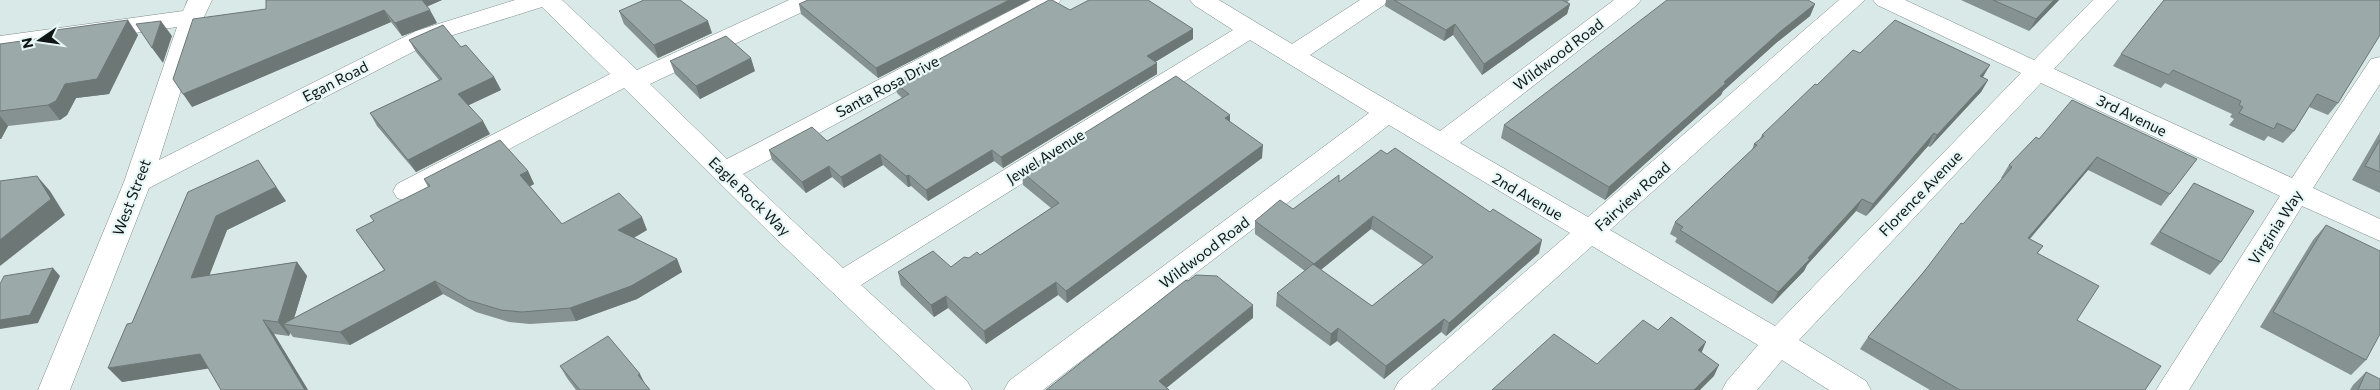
<svg xmlns="http://www.w3.org/2000/svg" width="2380" height="390" viewBox="0 0 2380 390" font-family="Commissioner,sans-serif">
<style>
.lines{fill:none;stroke-linecap:round;stroke-linejoin:round}
.minor-casing{stroke:#7d8c8b;stroke-width:1}
.minor{fill:#fff;fill-rule:evenodd}
.wall{fill:#859291;fill-rule:evenodd}
.shaded-wall{fill:#6c7776}
.building{fill:#9baaa9;stroke:#6c7776}
.labels{text-anchor:middle;dominant-baseline:central;stroke-width:4.5;stroke-linejoin:round;paint-order:stroke}
.street-label{font-size:15px;fill:#101515;stroke:#e6f7f6}
</style>
<rect width="100%" height="100%" fill="#d9e9e8"/>
<g class="lines">
<defs>
<path id="minor" d="M188,0H212L204,17L159,160L416,31L515,0H562L637,70L789,0H821L817,5L650,84L727,159L1031,0H1061L1057,5L743,174L843,268L1233,30L1194,5L1190,0H1219L1292,44L1360,0H1388L1384,5L1310,55L1440,131L1614,0H1641L1637,5L1460,143L1588,217L1839,0H1865L1610,230L1775,326L2021,73L1877,5L1873,0H1905L2034,60L2093,0H2118L2054,69L2292,178L2371,59L2380,57V84L2313,188L2380,219V241L2302,206L2189,390H2156L2280,196L2041,83L1799,340L1866,381L1871,390H1829L1782,360L1757,390H1722L1727,381L1758,345L1592,246L1431,390H1394L1399,381L1570,233L1389,125L1043,390H1004L1009,381L1369,113L1250,40L861,285L967,381L972,390H935L771,234L624,88L417,198L407,201L397,198L393,191L397,184L610,74L542,7L434,41L149,188L70,390H38L124,182L177,27L0,52V36L183,11Z"/>
</defs>
<use href="#minor" class="minor-casing"/>
<use href="#minor" class="minor"/>
</g>
<path class="wall" d="M266,0H442L427,6L437,23L402,36L391,22L192,107L266,9Z
M1030,0L878,78L801,14L799,4Z
M1386,0H1570L1567,2L1570,4L1567,14L1482,75L1453,35L1444,41L1385,6Z
M1961,0H2059L2029,31Z
M2164,0L2338,103L2328,115L2309,107L2294,131L2283,143L2268,136L2264,141L2229,125L2234,119L2230,117L2232,114L2165,83L2161,88L2113,66L2121,54Z
M1815,4L1810,16L1776,43L1723,91L1721,95L1605,200L1501,138L1504,125Z
M1070,10L1193,29V39L1155,62L1157,63V74L1003,168L994,161L928,201L911,186L908,187L883,165L844,188L832,177L806,193L772,160L769,150L827,141L902,98L897,93L895,83Z
M619,11L712,33L658,58L624,24Z
M138,35L109,94L76,98L67,115L60,120L8,126L1,139H0V44Z
M409,40L461,47L494,77L501,90L468,105L490,134L416,172L377,126L370,113L439,80L416,52Z
M1860,53L1983,77L1988,80L1981,92L1930,147L1928,146L1874,208L1866,216L1856,211L1807,265L1804,271L1772,304L1675,242L1677,238L1670,234L1675,222L1752,150L1754,144L1760,139L1762,135L1817,85Z
M670,61L755,71L700,99L675,74Z
M1230,122L1262,158L1067,303L1058,295L986,344L948,308L934,317L901,285L898,272L951,267L969,258L980,255L1051,208L1023,185L1022,172Z
M2380,132V193L2352,180Z
M2039,139L2197,159L2161,206L2088,170L2030,239L2043,246L2038,253L2077,320L2145,390H1930L1860,349L1868,337L2002,179L2001,178L2009,165Z
M528,171L534,184L530,186L562,224L647,230L634,238L677,259L682,272L637,299L576,321L530,324L509,322L476,312L443,294L350,345L293,337L290,333L289,336L274,334L308,390H221L208,368L122,382L132,323L188,192L286,201L227,230L209,275L297,262L307,276L294,318L384,270L356,230L374,221L428,187L424,179Z
M1339,182L1539,253L1446,336L1441,332L1384,379L1337,341L1330,346L1276,306L1277,293L1305,271L1255,234V221L1293,209ZM1371,229L1423,265L1372,306L1321,270Z
M2194,183L2221,262L2210,275L2150,244Z
M2326,225L2366,360L2351,375L2260,327L2313,240Z
M560,366L646,385L650,390H576L567,378Z
M2366,372L2380,390H2350L2353,385Z"/>
<path class="shaded-wall" d="M420,0H442L424,8Z
M1009,0H1030L878,78L876,68Z
M2054,0H2059L2029,31L2036,19Z
M1570,4L1567,14L1482,75L1484,64Z
M1815,4L1810,16L1776,43L1723,91L1721,95L1605,200L1609,187L1724,82L1781,31Z
M384,10L391,22L192,107L183,94Z
M430,10L437,23L402,36L395,23Z
M128,20L138,35L109,94L76,98L67,115L60,120L48,105L65,84Z
M161,21L172,36L163,63L152,48Z
M708,21L712,33L658,58L654,45Z
M1455,24L1453,35L1444,41L1446,30Z
M1193,29V39L1147,67V56Z
M751,58L755,71L700,99L696,86Z
M1157,63V74L1003,168L1001,157Z
M1990,65L1983,77L1973,88L1980,76Z
M494,77L501,90L465,107L458,94Z
M1988,80L1981,92L1930,147L1937,135Z
M1230,115V128L1225,118Z
M0,116L8,126L1,139H0Z
M483,121L490,134L416,172L408,160Z
M1934,133L1928,146L1866,216L1873,204Z
M1263,145L1262,158L1067,303L1066,291Z
M992,150L994,161L928,201L926,190Z
M880,154L883,165L844,188L841,177Z
M2097,157L2088,170L2019,251L2028,238Z
M258,160L286,201L227,230L203,292L191,278L216,216Z
M829,166L832,177L806,193L802,182Z
M528,171L534,184L527,188L520,175Z
M909,175L911,186L908,187L906,176Z
M37,176L50,191L65,215L0,266V240Z
M1862,199L1856,211L1807,265L1804,271L1772,304L1778,292Z
M1373,216L1371,229L1313,276L1314,264Z
M642,217L647,230L624,243L618,230Z
M1542,240L1539,253L1446,336L1449,323Z
M677,259L682,272L637,299L576,321L570,308Z
M297,262L307,276L292,325L283,324L290,333L289,336L278,322Z
M53,268L60,276L38,323L0,329V320Z
M435,281L443,294L350,345L340,332Z
M1056,282L1058,295L986,344L984,331Z
M946,296L948,308L934,317L931,305Z
M1253,305V318L1164,390L1159,381Z
M1444,319L1441,332L1384,379L1386,366Z
M263,320L274,334L308,390H305Z
M1338,328L1337,341L1330,346L1331,334Z
M1706,342L1701,354L1698,350Z
M200,354L212,368L122,382L108,368Z
M1719,365L1714,376L1700,390H1694Z
M640,374L646,386L638,375Z"/>
<path class="building" d="M266,0H422L430,10L395,23L384,10L183,94L173,79L193,19L266,9Z
M644,0H680L708,21L654,45L619,11Z
M808,0H1009L876,68L799,4Z
M1049,0H1052L1070,10L1089,0H1148L1193,29L1147,56L1157,63L1001,157L992,150L926,190L909,175L906,176L880,154L841,177L829,166L802,182L769,150L812,127L827,141L909,94L895,83Z
M1394,0H1562L1570,4L1484,64L1455,24L1446,30Z
M1667,0H1808L1815,4L1781,31L1724,82L1726,83L1609,187L1504,125Z
M1993,0H2054L2036,19Z
M2164,0H2380V35L2338,103L2317,94L2294,131L2277,123L2274,129L2239,113L2243,107L2239,105L2241,101L2173,70L2169,75L2121,54Z
M128,20L97,79L65,84L56,101L48,105L0,111V44L51,37L56,30Z
M1895,20L1990,65L1980,76L1988,80L1937,135L1934,133L1873,204L1862,199L1808,258L1810,259L1778,292L1680,230L1683,227L1675,222L1757,145L1754,144L1764,136L1762,135L1815,84L1817,85L1853,50L1860,53Z
M161,21L152,48L136,24Z
M443,25L461,47L466,45L494,77L458,94L483,121L408,160L370,113L442,79L409,40Z
M726,36L751,58L696,86L670,61Z
M1176,76L1230,115L1225,118L1263,145L1066,291L1056,282L984,331L946,296L931,305L898,272L933,251L951,267L964,257L969,258L977,252L980,255L1059,203L1022,172Z
M2072,100L2197,159L2170,194L2097,157L2028,238L2043,246L2037,253L2099,286L2077,320L2161,366L2145,390H1960L1868,337L1923,273L1961,223L1963,224L2012,167L2009,165L2036,137L2039,139Z
M500,140L528,171L520,175L562,224L619,193L642,217L618,230L677,259L631,286L570,308L522,312L501,310L468,300L435,281L340,332L283,324L385,270L356,230L374,221L370,216L430,186L424,179Z
M2380,140V172L2365,166Z
M1395,148L1490,212L1493,209L1542,240L1449,323L1444,319L1386,366L1338,328L1331,334L1277,293L1313,264L1372,306L1433,257L1373,216L1314,264L1255,221L1280,200L1293,209L1339,175V182L1381,150L1387,154Z
M258,160L276,187L216,216L191,278L297,262L278,322L263,320L305,390H221L200,354L108,368L127,324L132,323L188,192Z
M37,176L51,199L0,240V181Z
M2194,183L2254,211L2221,262L2160,232Z
M2326,225L2380,251V334L2366,360L2273,312Z
M53,268L30,315L0,320V284L4,276Z
M1196,275L1217,276L1253,305L1159,381L1169,390H1046L1186,280L1188,281Z
M1671,317L1706,342L1698,350L1719,365L1694,390H1492L1554,334L1597,364L1643,320L1658,330Z
M608,336L640,374L638,375L650,390H580L560,366Z
M2366,372L2380,379V390H2358Z"/>
<g class="labels">
<g class="street-label">
<text transform="translate(1558 54) rotate(-37)">Wildwood Road</text>
<text transform="translate(335 81) rotate(-27)">Egan Road</text>
<text transform="translate(887 86) rotate(-28)">Santa Rosa Drive</text>
<text transform="translate(2132 115) rotate(26)">3rd Avenue</text>
<text transform="translate(1045 156) rotate(-32)">Jewel Avenue</text>
<text transform="translate(1920 193) rotate(-46)">Florence Avenue</text>
<text transform="translate(750 196) rotate(44)">Eagle Rock Way</text>
<text transform="translate(1528 196) rotate(30)">2nd Avenue</text>
<text transform="translate(1632 196) rotate(-42)">Fairview Road</text>
<text transform="translate(131 197) rotate(-69)">West Street</text>
<text transform="translate(2275 227) rotate(-57)">Virginia Way</text>
<text transform="translate(1204 252) rotate(-37)">Wildwood Road</text>
</g>
</g>
<g transform="translate(40 40) rotate(257)" stroke="#e6f7f6" stroke-width="4" paint-order="stroke">
<path d="M0-4L9 19L0 12L-9 19Z" fill="#101515"/>
<text y="-8" font-size="14" font-weight="bold" text-anchor="middle" fill="#101515">N</text>
</g>
</svg>
